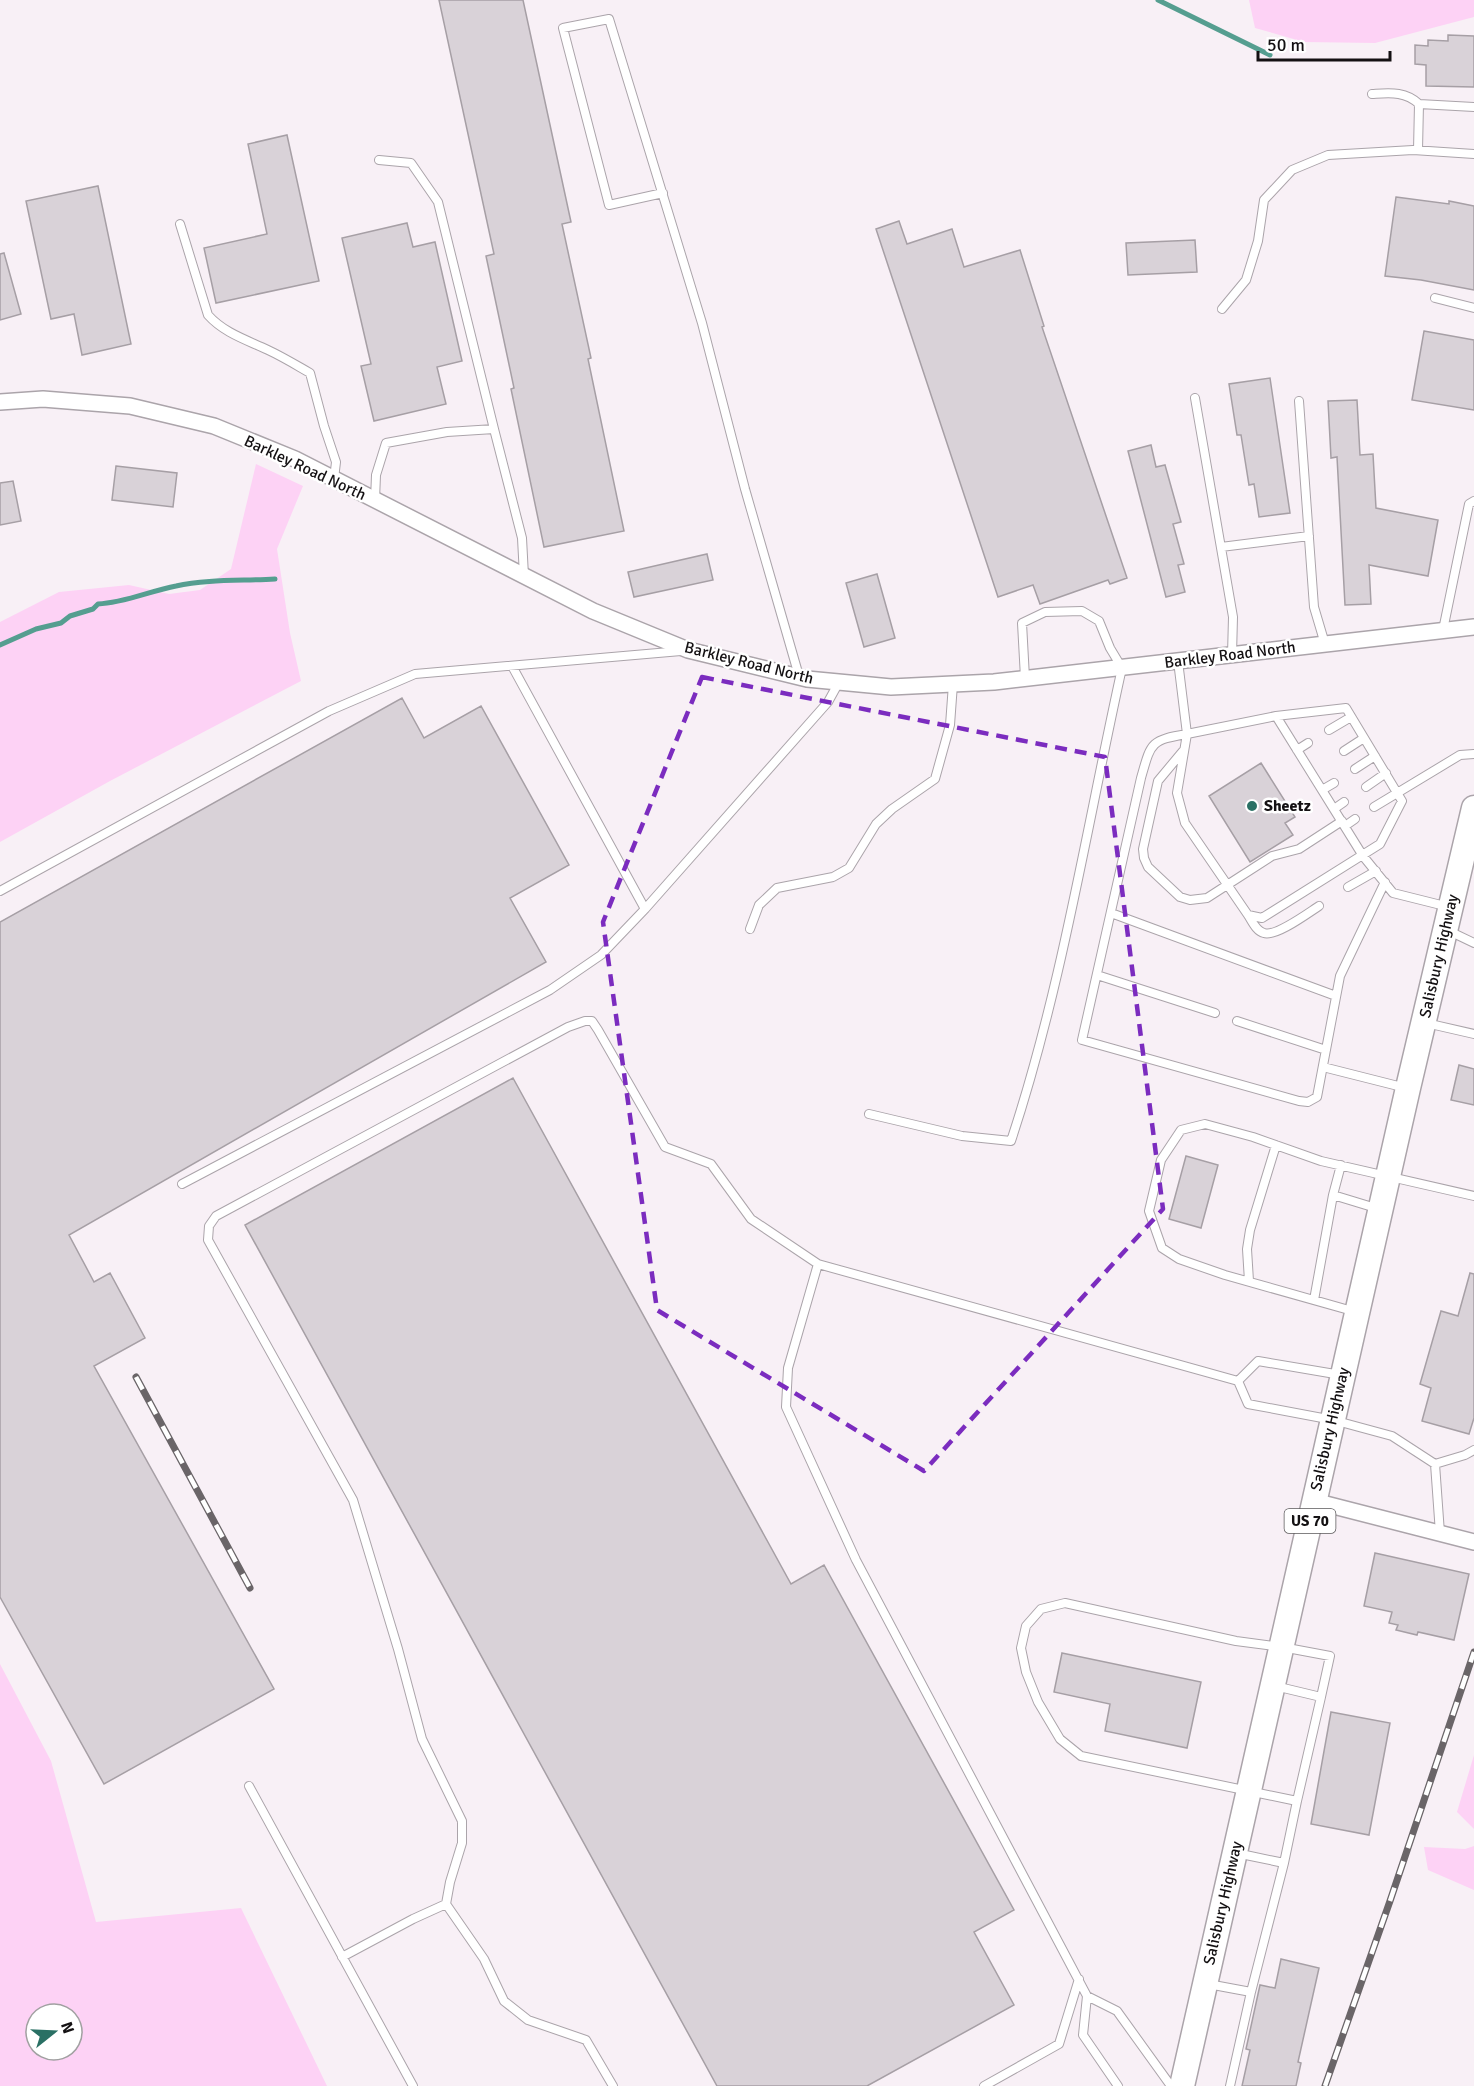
<svg xmlns="http://www.w3.org/2000/svg" width="1474" height="2086" viewBox="0 0 1474 2086" font-family="Signika,sans-serif">
<style>
.green{fill:#fdd2f5;fill-rule:evenodd}
.lines{fill:none;stroke-linecap:round;stroke-linejoin:round}
.stream{stroke:#559e90;stroke-width:5}
.building{fill:#d9d2d8;stroke:#a69fa5;stroke-width:1.5}
.service-casing{stroke:#aba4aa;stroke-width:10}
.minor-casing{stroke:#aba4aa;stroke-width:18}
.trunk-casing{stroke:#aba4aa;stroke-width:27}
.service{stroke:#fff;stroke-width:8}
.minor{stroke:#fff;stroke-width:15}
.trunk{stroke:#fff;stroke-width:24}
.rail-casing{stroke:#6a6568;stroke-width:7}
.rail{stroke:#fff;stroke-width:4.5;stroke-dasharray:14;stroke-linecap:butt}
.marked{fill:none;stroke:#7b2cbf;stroke-width:4.5;stroke-dasharray:12 8;stroke-linejoin:round}
.poi-dot{fill:#2a7064;stroke:#fff;stroke-width:2}
.labels{text-anchor:middle;dominant-baseline:central;stroke-width:5;stroke-linejoin:round;paint-order:stroke}
.shield{fill:#fff;stroke:#5a585a;stroke-width:1.5}
.shield-label{font-size:15px;font-weight:bold;fill:#141113}
.street-label{font-size:16px;fill:#141113;stroke:#fff}
.poi-label{font-size:16px;font-weight:bold;fill:#141113;stroke:#fff;text-anchor:start}
</style>
<rect width="100%" height="100%" fill="#f8f0f6"/>
<path class="green" d="M1249,0H1474V17L1375,43L1304,42L1255,28Z
M256,464L303,486L277,549L290,633L301,681L110,781L0,842V622L59,592L129,585L169,594L200,590L231,569Z
M0,1664L51,1761L96,1922L241,1908L327,2086H0ZM36,2014H72V2050H36Z
M1474,1755V1829L1457,1812Z
M1474,1846V1890L1428,1870L1424,1847L1465,1849Z"/>
<g class="lines">
<path class="stream" d="M1158,0L1270,55
M0,645L36,629L61,623L70,616L93,609L98,604C124,603 150,591 176,586C207,579 242,581 275,579"/>
</g>
<path class="building" d="M439,0H523L571,222L562,224L591,358L588,359L624,531L544,547L511,389L514,388L486,256L494,254Z
M1448,35L1474,36V87L1426,86V65L1415,64V45L1428,46V40L1448,41Z
M287,135L319,281L216,303L204,248L267,234L248,144Z
M98,186L131,344L82,355L74,314L51,319L26,201Z
M1396,197L1449,204V201L1474,206V290L1421,280L1385,276Z
M899,221L907,244L952,229L964,267L1020,250L1044,326L1042,327L1127,578L1110,584L1108,580L1040,604L1033,585L998,597L876,229Z
M407,223L413,247L435,242L462,361L437,367L446,404L374,421L361,366L371,364L342,238Z
M1195,240L1197,272L1128,275L1126,243Z
M4,253L21,314L0,320V254Z
M1424,331L1474,340V410L1412,400Z
M1270,378L1290,513L1259,517L1254,484L1249,485L1241,435H1237L1229,384Z
M1357,400L1360,455L1373,454L1376,508L1438,520L1428,576L1369,565L1371,604L1345,605L1337,457L1331,458L1328,401Z
M1151,445L1156,467L1165,465L1181,522L1173,524L1184,564L1178,565L1185,592L1166,597L1128,451Z
M116,466L177,473L173,507L112,500Z
M13,481L21,521L0,525V483Z
M707,554L713,580L634,597L628,572Z
M877,574L895,638L864,647L846,583Z
M402,698L424,738L481,706L569,865L510,898L546,962L69,1235L94,1282L110,1273L145,1338L94,1366L274,1689L104,1784L0,1597V922Z
M1261,763L1295,817L1285,823L1293,835L1250,862L1209,796Z
M1459,1065L1474,1069V1105L1451,1100Z
M513,1078L791,1584L824,1565L1014,1910L974,1932L1014,2005L867,2086H717L245,1225Z
M1186,1156L1218,1165L1201,1228L1169,1219Z
M1470,1273L1474,1274V1418L1469,1434L1422,1421L1431,1388L1420,1384L1441,1311L1458,1316Z
M1375,1553L1469,1574L1454,1640L1418,1632L1417,1635L1396,1630L1398,1625L1389,1623L1392,1612L1364,1606Z
M1062,1653L1201,1682L1187,1748L1105,1731L1110,1704L1054,1692Z
M1331,1712L1390,1723L1369,1835L1311,1824Z
M1281,1959L1319,1968L1298,2062L1301,2063L1296,2086H1242L1250,2050L1246,2049L1260,1985L1275,1988Z"/>
<g class="lines">
<defs>
<path id="service" d="M1372,94C1390,93 1405,91 1419,104L1418,150
M1419,104L1474,107
M379,160L411,163L438,202L494,429
M663,193L609,205L563,28L609,19L702,323L745,489L799,676
M180,224L208,315C224,333 247,340 268,350C283,357 296,365 310,373L324,426L336,462L334,479
M1435,298L1474,308
M1222,309L1246,280L1258,241L1264,200L1292,170L1328,155L1413,150L1474,154
M1195,398L1233,617L1232,655
M1299,401L1314,607L1325,644
M375,500L376,475L386,443L447,432L494,429L522,538L524,576
M1221,547L1309,536
M1443,630L1469,504L1474,501
M1178,661L1187,734L1276,716L1363,856L1393,893L1449,907
M512,666L645,909
M1276,716L1346,708L1402,801L1380,844L1262,918L1248,915L1185,823L1177,793L1187,734C1150,740 1151,743 1141,778L1082,1040L1299,1101L1308,1102L1317,1097L1340,976L1385,882
M1329,730L1351,717
M1297,750L1308,743
M1183,751L1158,781L1143,849L1144,858L1148,867L1180,897L1190,900L1207,898L1272,856L1299,849L1342,821
M1344,751L1364,738
M1355,769L1375,756
M1366,787L1386,773
M1322,790L1334,783
M1374,807L1460,755L1474,754
M1334,809L1344,802
M1345,826L1355,819
M1348,887L1376,871
M0,891L329,711L415,674L681,651
M1111,913L1336,996
M1248,915C1252,921 1256,931 1264,933C1276,937 1308,913 1319,906
M750,929L759,905L777,888L833,877L849,868L876,824L892,809L935,779L950,725L953,684
M1449,931L1474,943
M1097,975L1215,1013
M1237,1021L1326,1050
M1426,1023L1474,1034
M1323,1067L1406,1088
M869,1114L962,1136L1011,1141C1062,987 1087,825 1122,668L1110,648L1099,621L1082,611L1045,612L1022,623L1025,678
M182,1184L550,990L601,955L645,909L828,702L839,682
M1333,1195L1341,1165
M1249,1281L1247,1249L1250,1230L1276,1145
M1314,1300L1333,1195L1379,1209
M1356,1312L1225,1275L1179,1259L1162,1248L1149,1211L1161,1160L1181,1130L1205,1124L1253,1137L1321,1161L1474,1196
M1341,1375L1258,1361L1238,1381L1248,1404L1333,1420L1392,1436L1435,1464L1440,1533
M1435,1464L1465,1455L1474,1450
M1275,1686L1321,1697L1297,1801
M249,1786L413,2086
M1284,1863L1297,1801L1081,1756L1060,1739L1038,1702L1026,1672L1021,1648L1026,1626L1041,1609L1065,1603L1236,1641L1282,1647L1330,1656L1321,1697
M446,1904L450,1882L462,1843V1821L422,1739L398,1649L353,1500L208,1240L209,1226L216,1216L568,1027L585,1021H592L598,1030L665,1147L711,1164L751,1219L818,1264
M342,1957L413,1919L446,1904L484,1959L504,2001L528,2020L586,2040L613,2086
M1208,1984L1251,1992
M1087,1996L856,1560L786,1407L788,1368L818,1264L1238,1381
M984,2086L1059,2044L1079,1979
M1118,2086L1083,2035L1087,1996L1117,2011L1171,2086
M1230,2086L1251,1992L1284,1863L1236,1853"/>
<path id="minor" d="M0,402L43,399L130,406L214,426L295,459L593,611L688,650L807,679L891,687L994,682L1474,627
M1314,1501L1474,1542"/>
<path id="trunk" d="M1182,2086L1408,1088L1474,808"/>
</defs>
<use href="#service" class="service-casing"/>
<use href="#minor" class="minor-casing"/>
<use href="#trunk" class="trunk-casing"/>
<use href="#service" class="service"/>
<use href="#minor" class="minor"/>
<use href="#trunk" class="trunk"/>
<defs>
<path id="rail" d="M136,1377L250,1588
M1325,2086L1390,1901L1474,1652"/>
</defs>
<use href="#rail" class="rail-casing"/>
<use href="#rail" class="rail"/>
</g>
<path class="marked" d="M702,677L1105,757L1163,1209L924,1471L657,1310L603,922Z"/>
<circle class="poi-dot" cx="1252" cy="806" r="6"/>
<g class="labels">
<rect class="shield" x="1284.5" y="1509" width="51" height="24" rx="4.5"/>
<g class="shield-label">
<text x="1310" y="1521">US 70</text>
</g>
<g class="street-label">
<text transform="translate(305 468) rotate(25)">Barkley Road North</text>
<text transform="translate(1230 655) rotate(-7)">Barkley Road North</text>
<text transform="translate(749 663) rotate(14)">Barkley Road North</text>
<text transform="translate(1439 956) rotate(-77)">Salisbury Highway</text>
<text transform="translate(1330 1429) rotate(-77)">Salisbury Highway</text>
<text transform="translate(1223 1903) rotate(-77)">Salisbury Highway</text>
</g>
<g class="poi-label">
<text x="1264" y="806">Sheetz</text>
</g>
</g>
<g transform="translate(54 2032) rotate(72)"><circle r="28" fill="#ffffff" stroke="#a1a0a1" stroke-width="1.5"/>
<path d="M0-4.5L10 22L0 15L-10 22Z" fill="#2a7064"/>
<text y="-9" font-size="16" font-weight="bold" text-anchor="middle" fill="#141113">N</text>
</g>
<path d="M1258 51v9h132v-9" fill="none" stroke="#141113" stroke-width="3"/>
<text x="1267" y="51" font-size="18" fill="#141113" stroke="#ffffff" stroke-width="4.5" paint-order="stroke">50 m</text>
</svg>
